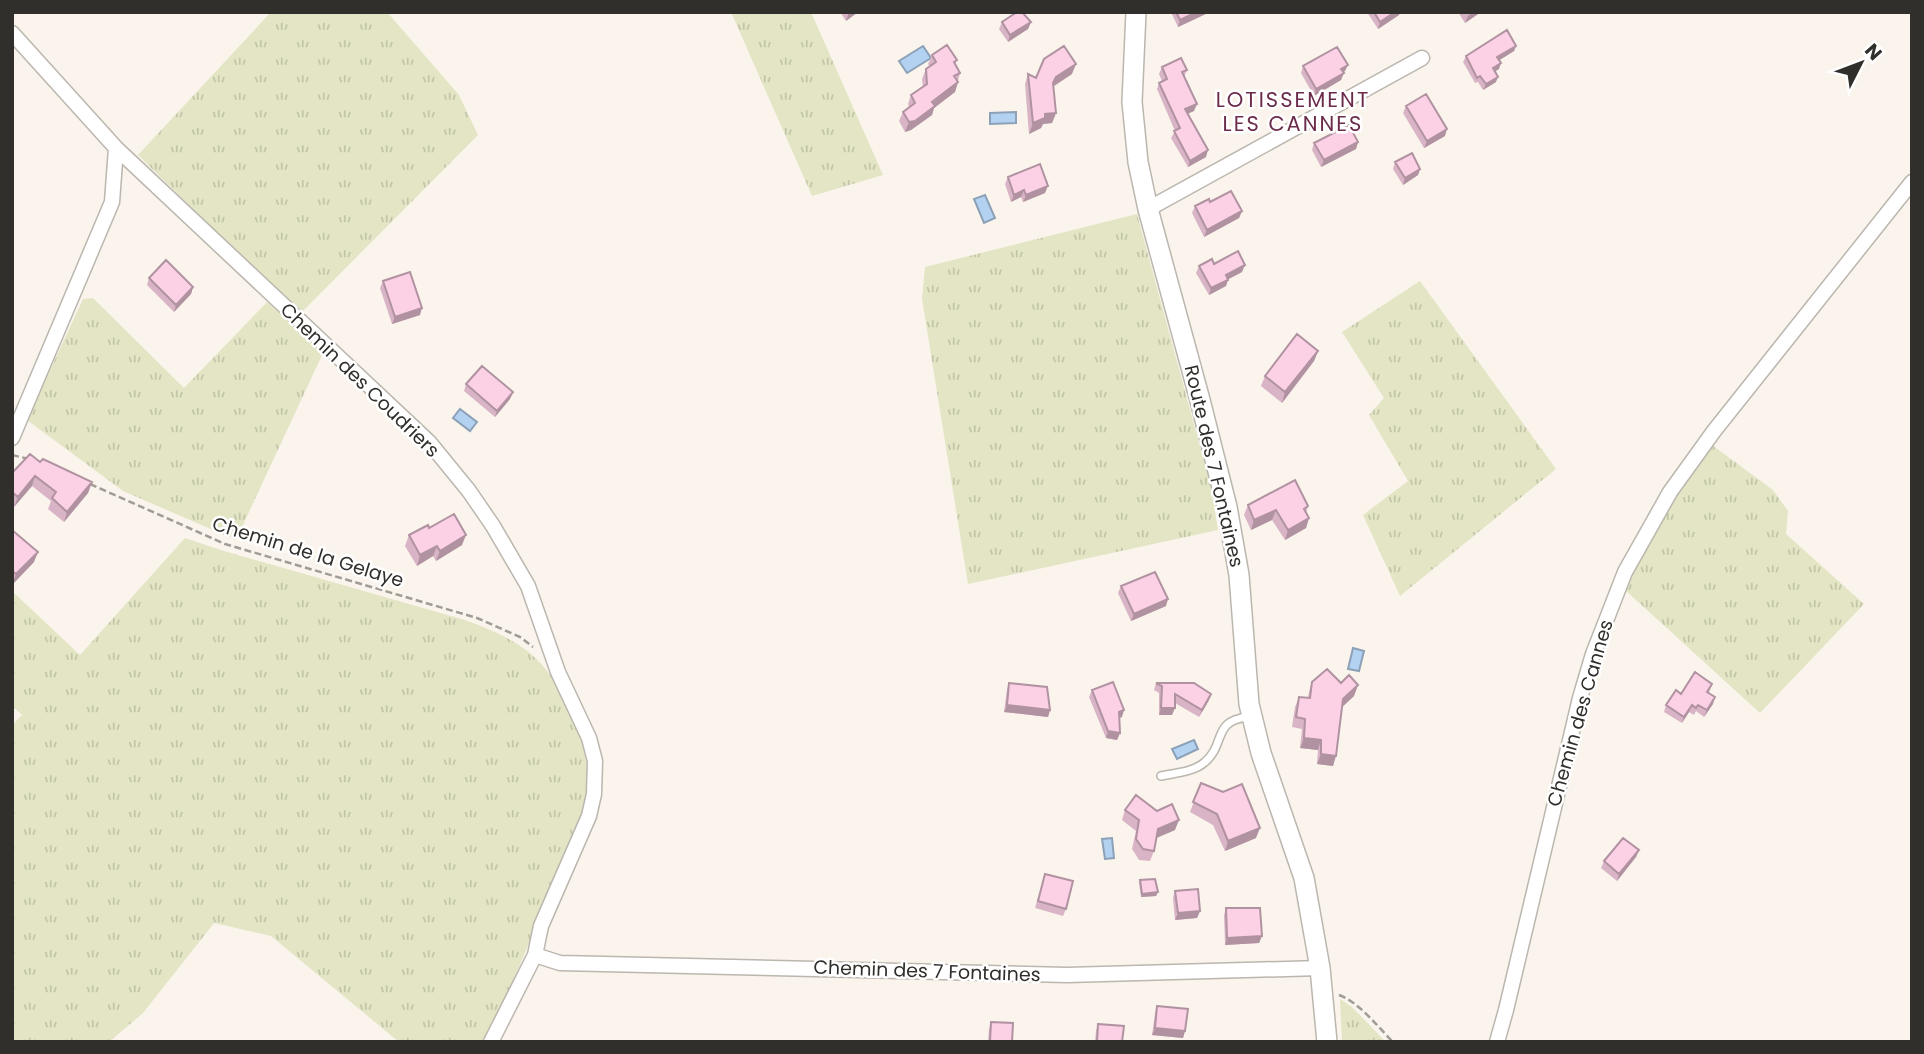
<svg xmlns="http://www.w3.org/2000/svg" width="1924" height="1054" viewBox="0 0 1924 1054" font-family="Poppins,sans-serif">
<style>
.grass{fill:url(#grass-tufts)}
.water{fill:#b3d2f2;stroke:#8ca1b7;stroke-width:2}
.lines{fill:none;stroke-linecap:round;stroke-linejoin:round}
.lane-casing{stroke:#bbb6ae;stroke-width:10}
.street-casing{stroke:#bbb6ae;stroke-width:17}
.secondary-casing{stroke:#bbb6ae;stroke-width:22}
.path{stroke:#a09c96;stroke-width:2.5;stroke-dasharray:7 3.5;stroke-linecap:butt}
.lane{stroke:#fff;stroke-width:7}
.street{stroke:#fff;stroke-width:14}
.secondary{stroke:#fff;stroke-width:19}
.wall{fill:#d9b4c6}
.shaded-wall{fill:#b092a1}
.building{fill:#fcd1e6;stroke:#b092a1;stroke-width:2}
.labels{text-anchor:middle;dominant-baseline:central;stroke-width:5;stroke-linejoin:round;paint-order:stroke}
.street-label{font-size:19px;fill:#312f2c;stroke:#fff}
.neighbourhood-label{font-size:21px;letter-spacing:2px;fill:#6b2b4b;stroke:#fff}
</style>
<defs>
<pattern id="grass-tufts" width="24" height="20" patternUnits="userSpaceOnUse" patternTransform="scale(1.75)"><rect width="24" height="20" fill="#e3e5c5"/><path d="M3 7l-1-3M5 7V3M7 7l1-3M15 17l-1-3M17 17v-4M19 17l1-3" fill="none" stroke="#c3c5a9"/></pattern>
</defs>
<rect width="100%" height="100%" fill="#faf4ec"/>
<path class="grass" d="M271,12H387L459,95L478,135L300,314L138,155Z
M731,12H811L883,175L812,196Z
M1137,214L1211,487L1218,530L968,584L922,299L925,267Z
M1420,281L1556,469L1400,596L1363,515L1408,481L1369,415L1384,398L1342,332Z
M93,298L184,388L267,302L323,353L236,540L123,491L27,420L83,299Z
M1712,445L1773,490L1788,511L1786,534L1864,604L1760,713L1625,590L1645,542L1674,497Z
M185,538L224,551L465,620C525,642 549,659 573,720C582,742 589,762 587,787C585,817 563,857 552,886C531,940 510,991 483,1042H399L271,936L214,923L143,1013L109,1042H12V725L22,715L12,706V591L80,655Z
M1340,999L1352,1007L1386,1042H1342Z"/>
<path class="water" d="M923,46L931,58L907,73L899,61Z
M1016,112V123L990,124V113Z
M985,195L995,218L984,223L974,199Z
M460,409L477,422L470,431L453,418Z
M1353,648L1364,651L1359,671L1348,669Z
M1194,740L1198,749L1177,759L1172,749Z
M1112,838L1114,858L1105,859L1102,839Z"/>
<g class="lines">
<defs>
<path id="lane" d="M1161,776C1175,773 1194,772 1205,762C1226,744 1212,720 1249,717"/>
<path id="street" d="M12,33L116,148L429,442L469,491L493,526L528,586L558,672L589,738L595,761L594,794L589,816L541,926L535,955L491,1042
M1148,209L1422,58
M12,438L112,202L116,148
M535,955L560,963L1067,975L1320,968
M1497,1042L1506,1010L1580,698L1593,654L1625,572L1670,492L1714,431L1912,182"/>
<path id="secondary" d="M1136,12L1132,102L1138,162L1148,209L1200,400L1227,507L1239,575L1249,704L1261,753L1304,878L1320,968L1327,1042"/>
</defs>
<use href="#lane" class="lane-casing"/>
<use href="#street" class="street-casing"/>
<use href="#secondary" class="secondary-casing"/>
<path class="path" d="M12,455L29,459
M90,484L225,544L477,618L520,637L533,647
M1339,995C1360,1003 1377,1026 1393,1042"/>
<use href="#lane" class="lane"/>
<use href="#street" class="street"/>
<use href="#secondary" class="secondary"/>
</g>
<path class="wall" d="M840,12H858L846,21Z
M1171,12H1210L1178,27Z
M1367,12H1400L1399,15L1378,29Z
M1458,12H1481L1465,23Z
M1002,22H1031L1028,29L1008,42L999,29Z
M1516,46L1514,51L1499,60V69L1495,71L1496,82L1483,90L1478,82L1475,83L1463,62L1466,56Z
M932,55L957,60L955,65L960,73L955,92L934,108L932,115L911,130L905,132L899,121L903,112L909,107L908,104L911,95L923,87L922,79L926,69L930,67L928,64Z
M1303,66L1345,71L1343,73L1341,80L1314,96L1301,73Z
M1162,67L1187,70L1184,77L1194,111L1188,113L1206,157L1188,167L1171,138L1175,131L1157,89L1159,83L1162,81L1159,74Z
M1028,74L1036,78L1072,74L1053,87L1056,113L1052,123L1043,124L1041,128L1029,134L1025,84Z
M1406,106L1445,136L1424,148L1403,113Z
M1358,142L1356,149L1321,167L1312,150L1314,143Z
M1395,162L1420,169L1418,175L1403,185L1393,169Z
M1008,177L1045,193L1023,202L1021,197L1011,202L1005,184Z
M1210,202L1242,211L1239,218L1204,237L1192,213L1195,206Z
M1214,264L1242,272L1228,279L1226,286L1209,295L1196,273L1199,266Z
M149,278L193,287L191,294L174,312L147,285Z
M383,281L420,315L392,324L380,288Z
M1318,351L1314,361L1282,403L1261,386L1265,376Z
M466,384L513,392L510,399L495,417L464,391Z
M40,462L92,482L88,493L64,522L48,509L51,501L32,486L14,507L12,505V473Z
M1248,505L1308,506L1306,513L1309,518L1306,528L1285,540L1272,520L1251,530L1244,515Z
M429,528L462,545L436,561L433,556L417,566L405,546L409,535Z
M12,530L34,562L12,585Z
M1121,586L1166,606L1131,621L1118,593Z
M1312,682L1341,683L1358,685L1354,696L1342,707L1333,766L1317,764L1318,750L1300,748L1302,729L1292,727L1295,707L1299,697L1308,698L1309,692Z
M1009,683L1050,710L1048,717L1004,712L1007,689Z
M1156,683L1209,700L1199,717L1175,703L1172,715H1159V693L1154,690Z
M1712,684L1709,693L1713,704L1704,717L1696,711L1694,715L1689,712L1682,723L1664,712L1666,705L1681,694Z
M1092,690L1122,717L1119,718L1120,733L1117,740L1106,738L1089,697Z
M1201,783L1256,838L1225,851L1213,825L1190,812Z
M1125,810L1175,830L1156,838L1154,851L1150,861L1139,860L1132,849L1136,831L1122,820Z
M1639,850L1636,857L1617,881L1601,868L1604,861Z
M1045,874L1066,909L1063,916L1035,908Z
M1140,880L1158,892L1156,896L1141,897L1139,883Z
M1175,891L1200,911L1197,918L1175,920L1173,898Z
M1226,908L1262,936L1259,943L1225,945L1224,915Z
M1157,1006L1185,1031L1183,1038L1152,1035L1155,1013Z
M991,1022L1012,1042H988L989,1029Z
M1098,1024L1122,1042H1095L1096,1031Z"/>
<path class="shaded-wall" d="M849,12H858L846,21Z
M1197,12H1210L1178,27L1180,20Z
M1395,12H1400L1399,15L1378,29L1380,22Z
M1473,12H1481L1465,23L1468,16Z
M1031,22L1028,29L1008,42L1010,35Z
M1516,46L1514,51L1495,63L1497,57Z
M1501,63L1499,69L1491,74L1493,68Z
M1076,64L1072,74L1052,87L1049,94L1056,77Z
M1348,65L1345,71L1338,75L1341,69Z
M1344,73L1341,80L1314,96L1316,89Z
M1498,77L1496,82L1483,90L1486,84Z
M958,82L955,92L934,108L932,115L911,130L905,132L909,122Z
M1197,104L1194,111L1183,116L1185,109Z
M1056,113L1052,123L1043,124L1041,128L1029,134L1033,123L1045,114Z
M1447,129L1445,136L1424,148L1427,141Z
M1358,142L1356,149L1321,167L1324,160Z
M1208,150L1206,157L1188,167L1190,161Z
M1420,169L1418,175L1403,185L1405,178Z
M1048,186L1045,193L1023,202L1026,195Z
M1024,190L1021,197L1011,202L1014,195Z
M1242,211L1239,218L1204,237L1207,230Z
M1245,265L1242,272L1225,281L1228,280L1226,286L1209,295L1211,288L1226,275Z
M193,287L191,294L174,312L176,305Z
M422,308L420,315L392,324L395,317Z
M1318,351L1314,361L1282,403L1285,392Z
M513,392L510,399L495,417L497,411Z
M35,476L32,486L14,507L18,497Z
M92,482L88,493L64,522L67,512Z
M1276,510L1272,520L1251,530L1254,520Z
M1309,518L1306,528L1285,540L1288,530Z
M466,535L462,545L436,561L440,551Z
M437,546L433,556L417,566L420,555Z
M38,552L34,562L12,585L16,574Z
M1168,599L1166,606L1131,621L1134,614Z
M1358,685L1354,696L1339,710L1343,699Z
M1211,694L1209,700L1199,717L1202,710Z
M1715,697L1713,704L1704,717L1707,710Z
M1007,705L1050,710L1048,717L1004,712Z
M1692,705L1689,712L1682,723L1684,717Z
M1161,708H1175L1172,715H1159Z
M1124,710L1122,717L1116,719L1119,712Z
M1108,731L1120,733L1117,740L1106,738Z
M1304,738L1321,740L1318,750L1300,748Z
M1321,754L1336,756L1333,766L1317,764Z
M1179,820L1175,830L1154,839L1158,829Z
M1260,828L1256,838L1225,851L1228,841Z
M1639,850L1636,857L1617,881L1619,874Z
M1158,892L1156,896L1141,897L1142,894Z
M1200,911L1197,918L1175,920L1178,913Z
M1262,936L1259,943L1225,945L1227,938Z
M1155,1028L1185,1031L1183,1038L1152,1035Z"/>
<path class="building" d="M1017,12H1022L1031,22L1010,35L1002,22Z
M1176,12H1197L1180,20Z
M1374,12H1395L1380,22Z
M1507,30L1516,46L1497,57L1501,63L1493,68L1498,77L1486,84L1480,76L1477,78L1466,56Z
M947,45L957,60L954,62L960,73L954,76L958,82L932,102L935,106L915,121L909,122L903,112L915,103L911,95L927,84L926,69L936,62L932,55Z
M1064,46L1076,64L1056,77L1053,83L1056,113L1045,114V118L1033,123L1028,74L1036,78L1044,59Z
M1337,47L1348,65L1341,69L1344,73L1316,89L1303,66Z
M1181,58L1187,70L1182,72L1197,104L1185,109L1208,150L1190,161L1174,131L1180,128L1159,83L1167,79L1162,67Z
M1426,94L1447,129L1427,141L1406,106Z
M1349,125L1358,142L1324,160L1314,143Z
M1412,153L1420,169L1405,178L1395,162Z
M1040,164L1048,186L1026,195L1024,190L1014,195L1008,177Z
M1231,191L1242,211L1207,230L1195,206L1209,199L1210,202Z
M1238,251L1245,265L1226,275L1228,280L1211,288L1199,266L1212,259L1214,264Z
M166,260L193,287L176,305L149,278Z
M410,272L422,308L395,317L383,281Z
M1297,334L1318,351L1285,392L1265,376Z
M482,366L513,392L497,411L466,384Z
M30,454L40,462L43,459L92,482L67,512L52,498L56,492L35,476L18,497L12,492V473Z
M1295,480L1308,506L1304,509L1309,518L1288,530L1276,510L1254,520L1248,505Z
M454,514L466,535L440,551L437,546L420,555L409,535L428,525L429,528Z
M12,530L38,552L16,574L12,571Z
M1155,572L1168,599L1134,614L1121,586Z
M1327,669L1341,683L1349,675L1358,685L1343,699L1336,756L1321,754V740L1304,738L1305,719L1296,717L1299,697L1310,698L1312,682Z
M1695,672L1712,684L1707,692L1715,697L1707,710L1698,705L1696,708L1692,705L1684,717L1666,705L1676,690L1681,694Z
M1113,682L1124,710L1119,712L1120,733L1108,731L1092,690Z
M1009,683L1047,687L1050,710L1007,705Z
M1156,683H1194L1211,694L1202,710L1175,694V708H1161L1162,686Z
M1201,783L1223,792L1242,784L1260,828L1228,841L1217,814L1193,802Z
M1136,795L1157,811L1172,804L1179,820L1158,829L1154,851L1143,849L1136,839L1139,820L1125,810Z
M1623,838L1639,850L1619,874L1604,861Z
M1045,874L1073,881L1066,909L1038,901Z
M1155,879L1158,892L1142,894L1140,880Z
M1198,889L1200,911L1178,913L1175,891Z
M1226,908H1260L1262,936L1227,938Z
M1157,1006L1188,1009L1185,1031L1155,1028Z
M991,1022L1013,1023L1012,1042H990Z
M1098,1024L1124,1026L1122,1042H1097Z"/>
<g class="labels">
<g class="street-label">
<text transform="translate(360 380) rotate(44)">Chemin des Coudriers</text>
<text transform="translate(1214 466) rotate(77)">Route des 7 Fontaines</text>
<text transform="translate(308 552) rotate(17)">Chemin de la Gelaye</text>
<text transform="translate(1580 713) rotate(-74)">Chemin des Cannes</text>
<text transform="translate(927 971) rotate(2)">Chemin des 7 Fontaines</text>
</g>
<g class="neighbourhood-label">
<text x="1293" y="99">LOTISSEMENT<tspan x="1293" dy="24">LES CANNES</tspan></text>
</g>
</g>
<rect width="1924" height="1054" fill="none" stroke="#312f2c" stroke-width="28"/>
<g transform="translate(1861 63) rotate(48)" stroke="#ffffff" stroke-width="5" paint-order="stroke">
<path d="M0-5L12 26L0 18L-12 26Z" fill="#312f2c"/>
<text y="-10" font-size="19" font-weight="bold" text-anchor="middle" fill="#312f2c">N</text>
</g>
</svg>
